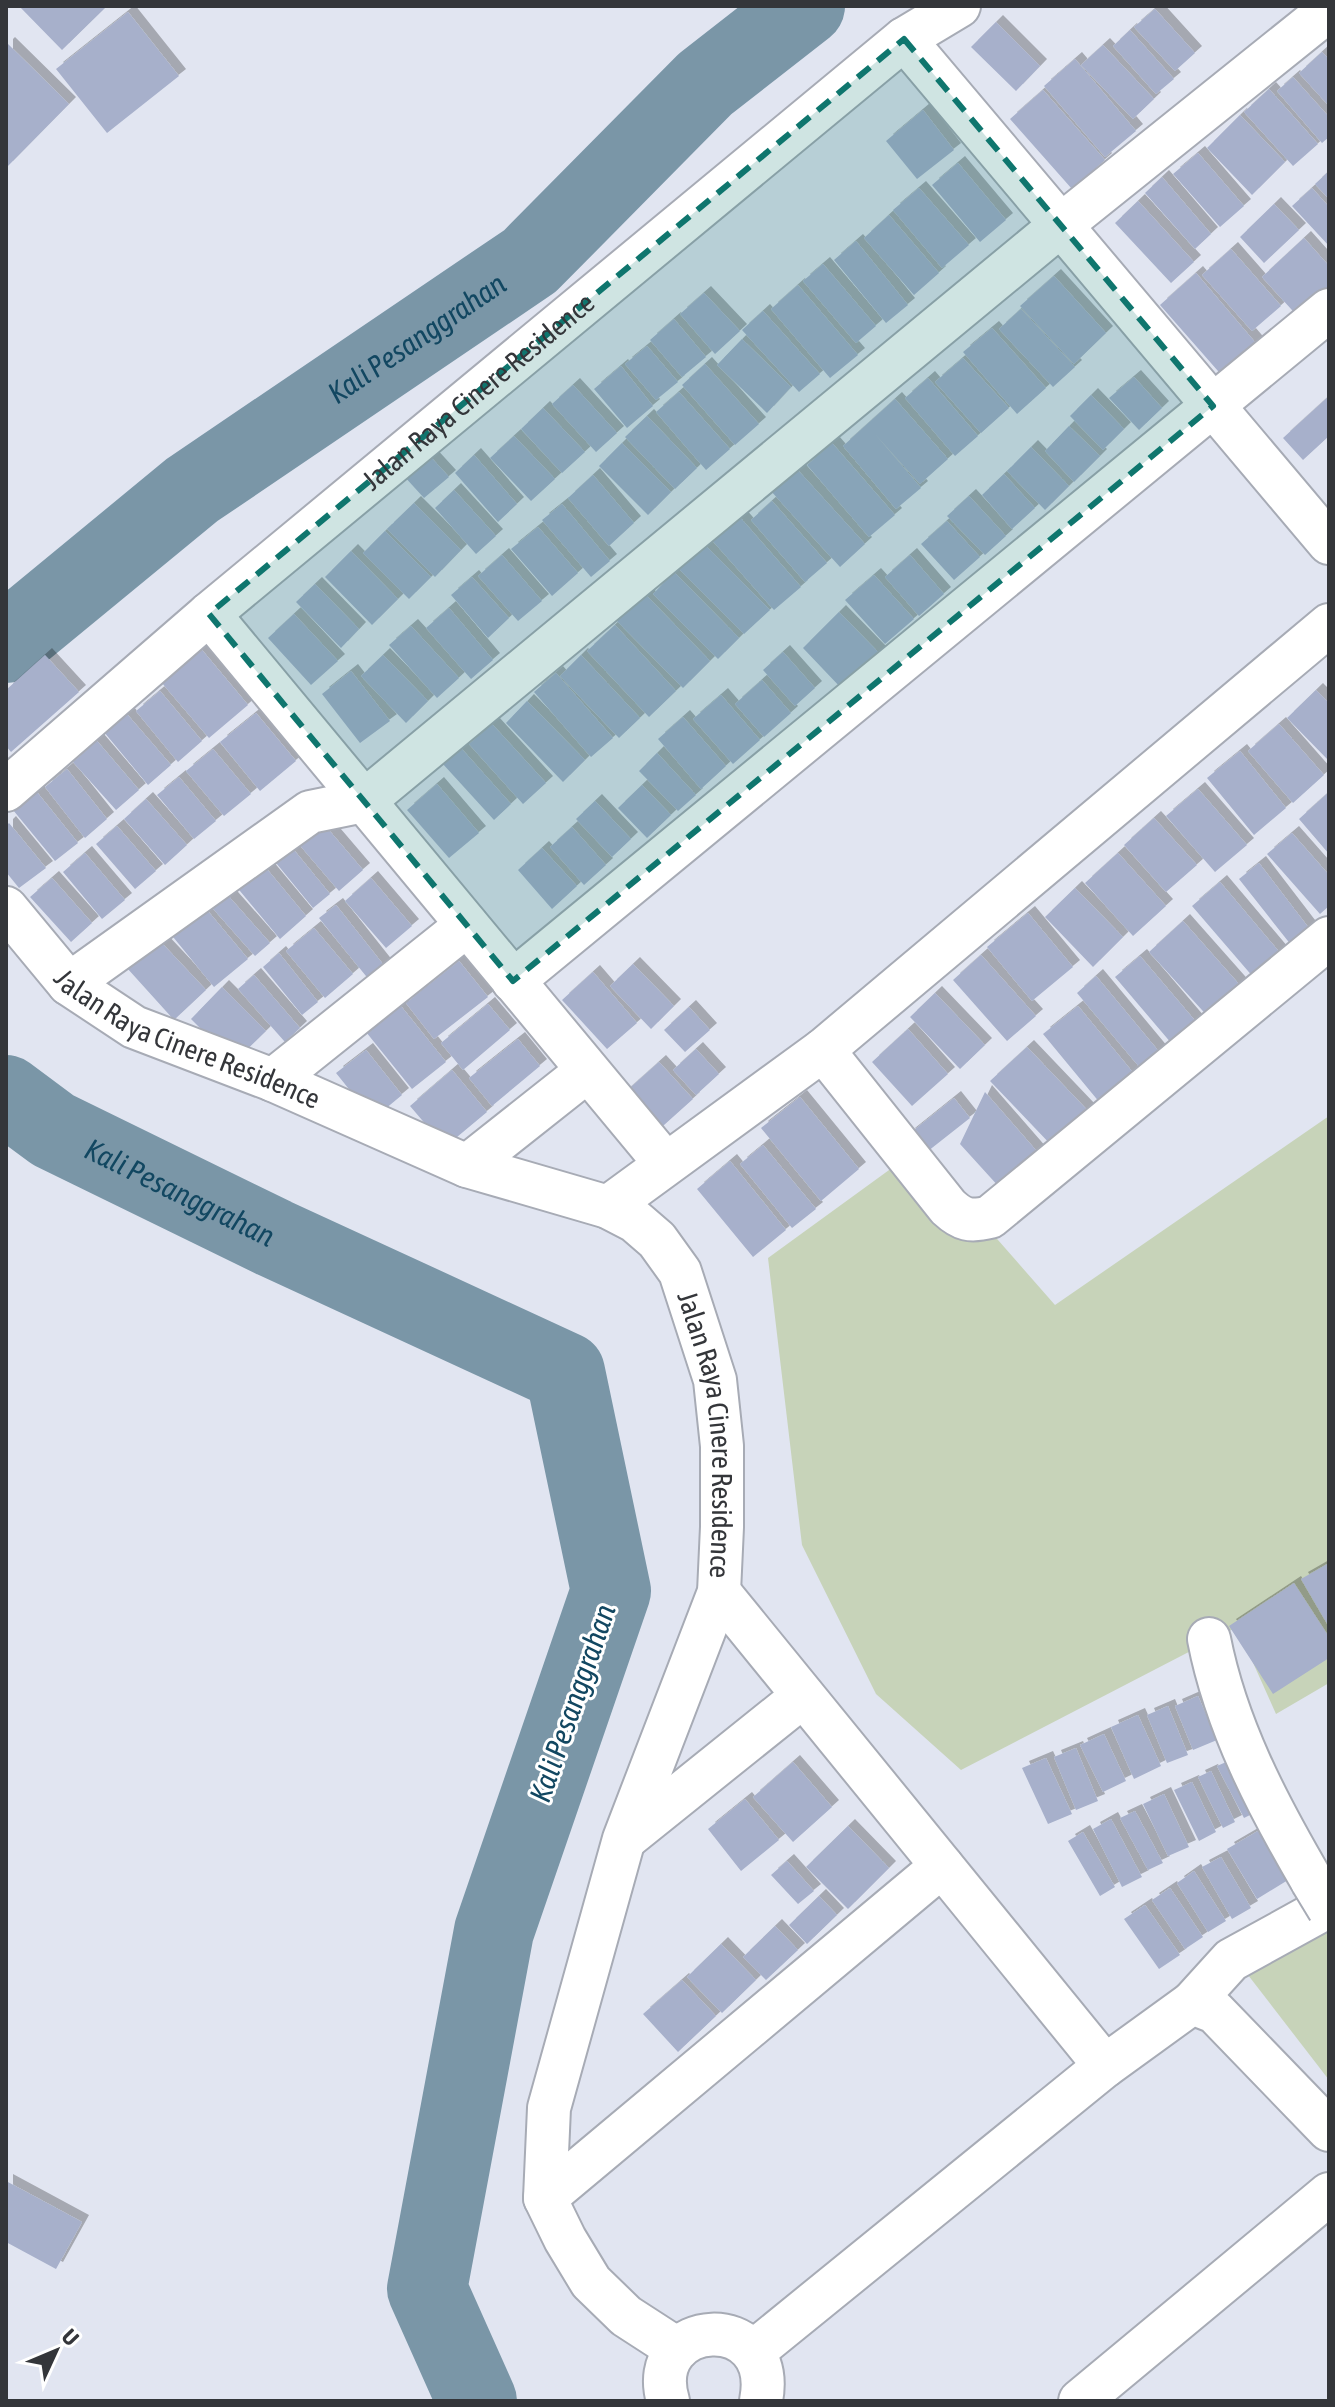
<svg xmlns="http://www.w3.org/2000/svg" width="1335" height="2407" viewBox="0 0 1335 2407" font-family="'Asap Condensed',sans-serif">
<style>
.green{fill:#c7d3b9}
.lines{fill:none;stroke-linecap:round;stroke-linejoin:round}
.river{stroke:#7a96a7;stroke-width:80}
.building{fill:#a7b0cb;filter:url(#shadow)}
.street-casing{stroke:#a7abb5;stroke-width:46}
.street{stroke:#fff;stroke-width:42}
.street-bridge-casing{stroke:#a7abb5;stroke-width:46;stroke-linecap:butt}
.street-bridge{stroke:#fff;stroke-width:42}
.marked{fill:#0f766e;fill-opacity:0.2;stroke:#0f766e;stroke-width:6;stroke-dasharray:16 10;stroke-linejoin:round}
.labels{text-anchor:middle;dominant-baseline:central;stroke-width:6;stroke-linejoin:round;paint-order:stroke}
.street-label{font-size:28px;fill:#34363a;stroke:#fff}
.water-label{font-size:30px;font-style:italic;fill:#124761;stroke:#fff}
</style>
<defs>
<filter id="shadow"><feDropShadow dx="7" dy="-7" stdDeviation="0" flood-color="#0004"/></filter>
</defs>
<rect width="100%" height="100%" fill="#e1e5f1"/>
<path class="green" d="M1329,1116V1683L1276,1714L1237,1627L961,1770L876,1694L802,1545L768,1258L918,1149L1055,1305Z
M1329,1930V2080L1248,1975Z"/>
<g class="lines">
<g class="river">
<path id="s1" d="M6,643L192,490L530,261L705,84L805,6"/>
<path id="s2" d="M6,1095L53,1130L274,1238L565,1372L611,1591L494,1931L427,2289L477,2401"/>
</g>
</g>
<path class="building" d="M19,6H107L62,50Z
M1155,9L1195,53L1175,71L1134,27Z
M128,12L179,76L107,133L56,69Z
M996,22L1040,66L1016,91L971,47Z
M1130,30L1174,79L1156,94L1113,46Z
M8,44L69,104L6,168V46Z
M1103,45L1154,99L1133,119L1081,65Z
M1322,52L1329,59V106L1299,73Z
M1075,59L1136,131L1105,157L1044,86Z
M1293,77L1329,117V137L1322,143L1277,91Z
M1269,89L1318,144L1293,166L1244,112Z
M1043,90L1105,160L1072,189L1010,119Z
M923,110L954,150L917,179L886,141Z
M1240,115L1285,162L1252,195L1207,148Z
M1198,153L1244,206L1220,227L1173,174Z
M958,163L1006,220L980,242L932,185Z
M1329,171V199L1315,184Z
M1162,177L1211,234L1195,249L1145,193Z
M919,188L969,245L942,268L893,210Z
M1312,188L1329,207V246L1292,206Z
M1138,201L1194,262L1171,283L1115,223Z
M1274,204L1299,230L1264,263L1240,237Z
M889,215L939,273L914,295L864,238Z
M1304,238L1329,266V294L1301,320L1262,277Z
M856,241L908,305L886,323L834,260Z
M1231,249L1281,306L1252,331L1202,275Z
M823,264L876,326L856,343L803,281Z
M1196,273L1260,348L1225,379L1160,305Z
M1054,276L1106,333L1074,364L1020,306Z
M798,285L858,355L830,378L771,309Z
M704,293L740,331L715,354L680,314Z
M1021,309L1075,367L1053,387L999,329Z
M763,311L820,374L799,392L742,330Z
M674,319L706,357L682,377L650,340Z
M992,328L1046,388L1017,414L963,352Z
M742,339L791,387L767,413L717,365Z
M647,346L678,382L656,400L625,364Z
M963,358L1009,408L981,433L935,382Z
M705,364L759,424L735,445L682,385Z
M621,366L653,406L627,428L594,389Z
M1134,377L1162,408L1139,430L1109,398Z
M928,378L978,436L955,456L905,398Z
M573,385L617,433L596,452L552,404Z
M679,392L730,449L706,470L656,412Z
M1091,395L1124,429L1103,450L1070,416Z
M1328,397L1329,436L1303,460L1283,438Z
M895,399L948,459L920,484L875,434L921,488L896,509L843,446Z
M543,408L585,452L562,473L521,429Z
M647,416L697,468L675,489L625,437Z
M1069,426L1100,456L1074,482L1045,451Z
M514,436L555,479L531,501L490,458Z
M622,443L671,492L648,515L599,466Z
M832,443L895,515L869,537L807,465Z
M1031,447L1069,486L1045,510L1007,471Z
M427,453L449,477L424,498L403,475Z
M474,455L517,504L498,522L455,473Z
M795,467L865,544L840,567L770,490Z
M1004,474L1035,508L1012,529L982,495Z
M593,475L634,523L609,546L568,498Z
M454,490L496,536L476,554L435,508Z
M969,496L1006,536L985,555L947,516Z
M772,501L827,563L805,582L751,520Z
M414,503L461,550L435,577L387,529Z
M562,504L610,561L591,577L542,520Z
M738,515L801,587L774,610L711,539Z
M947,521L980,557L954,580L921,544Z
M538,527L578,573L552,596L511,549Z
M385,531L431,577L409,599L363,553Z
M704,544L770,610L744,634L679,569Z
M351,551L398,599L372,625L325,577Z
M502,555L542,601L518,621L478,576Z
M910,555L944,594L919,616L885,577Z
M674,572L739,638L718,659L653,594Z
M874,575L914,619L885,644L845,600Z
M472,577L509,618L488,638L451,595Z
M315,584L359,629L341,648L296,602Z
M645,594L710,661L683,688L617,621Z
M449,608L493,660L471,679L426,628Z
M839,612L879,653L842,689L803,648Z
M294,614L338,661L311,685L268,638Z
M615,625L676,691L649,717L587,651Z
M411,626L459,678L437,698L389,645Z
M202,650L248,705L209,738L162,683Z
M783,652L815,688L795,706L763,670Z
M45,655L79,692L11,752L6,746V690Z
M383,655L428,701L406,723L361,676Z
M581,655L640,718L619,738L560,676Z
M351,671L390,721L360,743L322,694Z
M556,673L613,738L591,757L534,692Z
M762,680L791,713L764,737L735,704Z
M1316,690L1329,703V761L1287,718Z
M160,691L202,741L178,762L136,711Z
M721,695L760,740L733,764L693,719Z
M527,701L585,760L563,782L506,723Z
M126,713L171,765L148,785L104,732Z
M256,713L296,761L260,791L220,742Z
M683,717L726,766L701,789L658,739Z
M492,724L546,783L523,804L469,744Z
M1279,724L1324,775L1293,803L1248,751Z
M97,741L139,790L116,810L73,762Z
M460,747L511,804L494,820L442,763Z
M213,749L251,794L224,816L186,771Z
M1240,751L1286,808L1254,835L1207,778Z
M657,753L696,795L678,811L639,771Z
M67,769L107,819L85,838L45,787Z
M179,777L216,821L194,839L157,795Z
M437,784L479,833L449,858L407,810Z
M642,785L671,815L647,838L618,808Z
M1198,789L1247,845L1215,872L1166,816Z
M36,791L78,843L55,861L13,810Z
M1329,792V854L1299,819Z
M146,799L187,845L165,865L124,819Z
M595,801L631,839L612,857L576,819Z
M316,815L363,870L339,891L292,836Z
M1154,818L1197,865L1166,892L1124,845Z
M9,823L46,868L19,888L6,872V826Z
M117,826L156,871L135,889L96,844Z
M572,827L606,865L584,885L550,847Z
M1292,833L1329,875V906L1320,914L1267,854Z
M289,844L330,894L313,908L272,858Z
M542,848L577,886L552,909L518,870Z
M85,853L125,900L102,919L63,872Z
M1118,853L1166,906L1133,936L1085,883Z
M261,862L306,916L280,939L235,885Z
M1259,863L1318,940L1299,955L1239,879Z
M52,878L92,923L71,942L30,897Z
M371,878L412,926L386,948L345,901Z
M1220,882L1281,954L1254,978L1192,906Z
M1075,888L1123,937L1093,967L1045,917Z
M224,891L270,943L255,956L209,904Z
M202,904L248,959L214,987L169,932Z
M336,905L386,968L370,981L319,918Z
M1028,913L1073,967L1032,1001L987,947Z
M1183,921L1245,991L1212,1021L1149,952Z
M314,928L353,974L325,998L286,951Z
M158,939L206,990L174,1020L127,968Z
M279,953L318,1002L302,1015L263,967Z
M981,955L1036,1016L1007,1041L953,980Z
M1140,956L1197,1023L1172,1044L1115,977Z
M459,961L488,997L434,1039L406,1003Z
M633,964L674,1006L651,1029L610,986Z
M593,972L637,1023L607,1049L562,1000Z
M254,975L300,1028L285,1042L238,989Z
M1096,976L1161,1054L1142,1070L1077,993Z
M222,987L266,1031L234,1062L191,1019Z
M935,993L985,1045L960,1069L910,1017Z
M396,1000L446,1062L412,1089L362,1027Z
M488,1004L510,1030L463,1070L441,1043Z
M1078,1006L1140,1081L1105,1109L1043,1034Z
M689,1007L710,1030L685,1052L664,1030Z
M908,1029L948,1074L912,1106L872,1062Z
M518,1039L540,1066L492,1106L469,1078Z
M1027,1047L1089,1112L1053,1147L990,1081Z
M696,1049L719,1074L696,1095L673,1070Z
M366,1050L402,1095L373,1119L336,1073Z
M659,1062L693,1099L654,1134L621,1096Z
M452,1070L487,1112L445,1147L410,1106Z
M985,1092L1040,1155L1000,1188L960,1144Z
M800,1097L859,1169L821,1201L761,1128Z
M954,1098L970,1118L923,1155L908,1135Z
M763,1145L816,1209L792,1228L740,1164Z
M730,1161L786,1230L753,1257L697,1189Z
M1329,1563V1627L1301,1579Z
M1294,1583L1329,1637V1658L1273,1694L1229,1626Z
M1198,1696L1217,1740L1193,1750L1175,1706Z
M1168,1706L1188,1755L1167,1763L1147,1715Z
M1138,1715L1161,1766L1134,1779L1111,1727Z
M1104,1734L1126,1781L1103,1792L1080,1745Z
M1076,1748L1098,1801L1076,1810L1054,1757Z
M1046,1758L1072,1814L1048,1824L1022,1768Z
M1233,1759L1260,1810L1244,1818L1217,1766Z
M793,1762L832,1807L793,1842L753,1797Z
M1211,1771L1235,1822L1223,1828L1198,1777Z
M1192,1782L1216,1832L1199,1841L1174,1790Z
M1164,1794L1189,1847L1168,1856L1143,1804Z
M745,1799L779,1840L741,1871L708,1829Z
M1135,1811L1163,1863L1148,1870L1120,1818Z
M1111,1819L1142,1877L1122,1887L1093,1829Z
M848,1826L889,1868L848,1909L806,1867Z
M1258,1831L1288,1880L1257,1899L1227,1849Z
M1083,1832L1115,1887L1100,1896L1068,1841Z
M1221,1857L1251,1908L1232,1919L1202,1867Z
M787,1861L814,1891L798,1904L771,1875Z
M1194,1871L1226,1921L1208,1932L1177,1883Z
M1170,1888L1203,1937L1185,1949L1152,1900Z
M819,1896L837,1915L807,1944L789,1925Z
M1145,1905L1180,1955L1159,1969L1124,1919Z
M775,1926L798,1950L766,1980L743,1957Z
M721,1944L756,1980L722,2013L687,1977Z
M682,1980L716,2016L678,2052L643,2014Z
M6,2181L82,2222L56,2269L6,2242Z"/>
<g class="lines">
<defs>
<g id="street">
<path d="M904,39L1329,543"/>
<path d="M209,614L665,1163"/>
<path id="s3" d="M6,790L209,614L904,39L959,6"/>
<path id="s4" d="M6,908L69,984L134,1027L273,1080L467,1166L608,1207L635,1221L657,1240L680,1272L715,1380L722,1446V1527L719,1592L624,1839L549,2108L545,2198L565,2239L591,2282L626,2316L677,2349"/>
<path d="M513,981L1329,310"/>
<path d="M69,984L310,812L364,801L1061,225L1329,10"/>
<path d="M823,1050L948,1207C962,1220 970,1222 990,1217L1329,938"/>
<path d="M273,1080L467,925"/>
<path d="M467,1166L587,1071"/>
<path d="M608,1207L823,1050L1329,625"/>
<path d="M719,1592L1105,2066L753,2352"/>
<path d="M1209,1639C1226,1726 1267,1804 1312,1881"/>
<path d="M626,1838L803,1696"/>
<path d="M1192,2003L1231,1960L1329,1906"/>
<path d="M1105,2066L1192,2003L1215,2012L1329,2130"/>
<path d="M545,2198L942,1866"/>
<path d="M668,2401C643,2317 779,2308 761,2401"/>
<path d="M1080,2401L1329,2194"/>
</g>
</defs>
<use href="#street" class="street-casing"/>
<use href="#street" class="street"/>
<defs>
<path id="street-bridge" d="M1312,1881L1329,1909"/>
</defs>
<use href="#street-bridge" class="street-bridge-casing"/>
<use href="#street-bridge" class="street-bridge"/>
</g>
<path class="marked" d="M904,39L1213,406L513,981L209,614Z"/>
<g class="labels">
<g class="street-label">
<text stroke="none"><textPath href="#s3" startOffset="618">Jalan Raya Cinere Residence</textPath></text>
<text stroke="none"><textPath href="#s4" startOffset="230">Jalan Raya Cinere Residence</textPath></text>
<text stroke="none"><textPath href="#s4" startOffset="950">Jalan Raya Cinere Residence</textPath></text>
</g>
<g class="water-label">
<text stroke="none"><textPath href="#s1" startOffset="512">Kali Pesanggrahan</textPath></text>
<text stroke="none"><textPath href="#s2" startOffset="200">Kali Pesanggrahan</textPath></text>
<text transform="translate(572 1703) rotate(-71)">Kali Pesanggrahan</text>
</g>
</g>
<rect width="1335" height="2407" fill="none" stroke="#34363a" stroke-width="16"/>
<g transform="translate(56 2351) rotate(46)" stroke="#ffffff" stroke-width="6" paint-order="stroke">
<path d="M0-6L14 30L0 20L-14 30Z" fill="#34363a"/>
<text y="-12" font-size="22" font-weight="bold" text-anchor="middle" fill="#34363a">U</text>
</g>
</svg>
